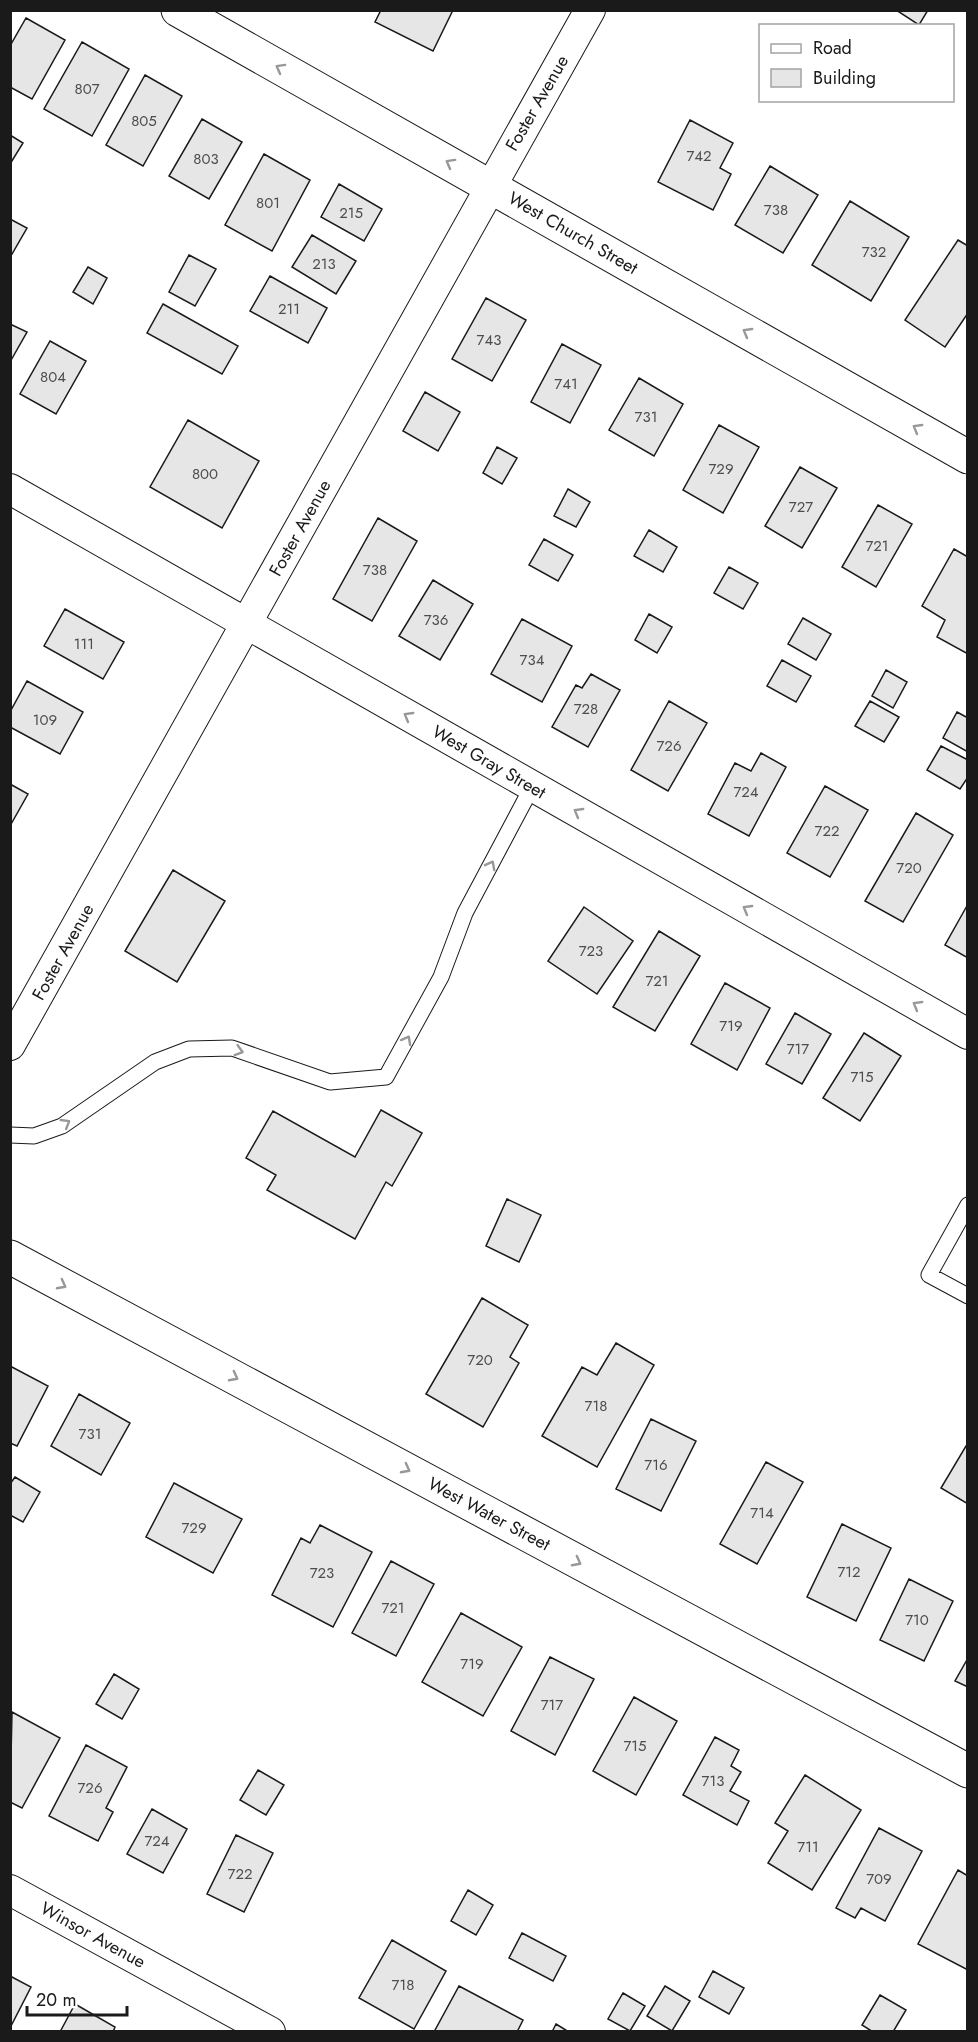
<svg xmlns="http://www.w3.org/2000/svg" width="978" height="2042" viewBox="0 0 978 2042" font-family="Jost,sans-serif">
<style>
.building{fill:#e6e6e6;stroke:#1a1a1a;stroke-width:1.5}
.lines{fill:none;stroke-linecap:round;stroke-linejoin:round}
.lane-casing{stroke:#1a1a1a;stroke-width:17}
.street-casing{stroke:#1a1a1a;stroke-width:32}
.primary-casing{stroke:#1a1a1a;stroke-width:35}
.lane{stroke:#fff;stroke-width:15}
.street{stroke:#fff;stroke-width:30}
.primary{stroke:#fff;stroke-width:33}
.oneway{stroke:#989898}
.labels{text-anchor:middle;dominant-baseline:central;stroke-width:4.5;stroke-linejoin:round;paint-order:stroke}
.number-label{font-size:15px;fill:#4d4d4d}
.street-label{font-size:18px;fill:#1a1a1a;stroke:#fff}
</style>
<rect width="100%" height="100%" fill="#fff"/>
<path class="building" d="M381,10H453L433,51L375,22Z
M896,10H928L919,25Z
M26,18L65,40L32,99L10,87V46Z
M82,42L129,69L92,136L44,109Z
M145,75L182,96L143,166L106,145Z
M202,119L242,142L209,199L169,176Z
M690,120L733,143L720,168L731,174L713,210L658,182Z
M10,135L23,143L10,164Z
M264,154L310,180L272,251L225,225Z
M770,166L818,195L783,253L735,225Z
M339,184L382,209L364,241L321,217Z
M850,201L909,237L871,301L812,265Z
M10,219L27,228L12,254L10,253Z
M312,235L356,261L336,294L292,267Z
M958,240L968,246V313L945,347L905,320Z
M189,255L216,269L195,306L169,292Z
M88,267L107,278L93,304L73,292Z
M270,276L327,308L308,343L250,311Z
M486,298L526,320L492,381L452,359Z
M163,304L238,346L222,374L147,333Z
M10,324L27,332L10,362Z
M50,341L86,361L56,414L20,394Z
M562,344L601,365L570,423L531,402Z
M639,378L683,404L654,456L609,430Z
M425,392L460,412L438,451L403,431Z
M188,420L259,461L222,528L150,487Z
M719,425L759,447L723,513L683,490Z
M497,447L517,458L502,484L483,473Z
M800,467L837,488L802,548L765,526Z
M568,489L590,502L576,527L554,516Z
M878,505L912,524L876,587L842,567Z
M378,518L417,541L372,621L333,599Z
M649,530L677,547L663,572L634,556Z
M544,539L573,555L558,581L529,565Z
M954,549L968,557V654L937,637L945,620L922,606Z
M729,567L758,583L743,609L714,593Z
M433,580L473,604L440,660L399,636Z
M65,609L124,642L103,679L44,646Z
M649,614L672,627L657,653L635,640Z
M803,618L831,634L816,660L788,644Z
M522,619L572,646L542,702L491,674Z
M782,660L811,676L796,702L767,686Z
M886,670L907,682L893,708L872,696Z
M591,674L620,690L588,747L552,727L576,685L582,688Z
M27,681L83,712L60,754L10,727V712Z
M669,701L707,723L668,791L631,770Z
M870,701L899,717L884,742L855,726Z
M957,712L968,718V752L943,738Z
M941,746L968,760V777L960,789L927,770Z
M761,753L786,767L749,836L708,814L735,763L751,771Z
M10,784L28,794L10,826Z
M825,786L868,810L830,877L787,853Z
M916,813L953,835L903,922L865,901Z
M173,870L225,901L177,982L125,951Z
M968,904V958L945,945Z
M584,907L633,941L597,994L548,961Z
M659,931L700,956L655,1031L613,1007Z
M725,983L770,1008L737,1070L691,1044Z
M795,1013L831,1034L802,1084L766,1064Z
M864,1033L901,1056L860,1121L823,1098Z
M381,1110L422,1133L392,1186L386,1182L355,1239L267,1190L276,1175L246,1158L273,1111L355,1157Z
M507,1199L541,1215L519,1262L486,1246Z
M482,1298L528,1325L510,1357L519,1363L483,1427L426,1394Z
M616,1343L654,1365L597,1467L542,1436L582,1367L597,1375Z
M10,1366L48,1386L17,1446L10,1443Z
M79,1394L130,1423L101,1475L51,1446Z
M651,1419L696,1441L661,1511L616,1489Z
M966,1446L968,1447V1504L941,1488Z
M766,1462L803,1482L757,1564L720,1544Z
M15,1477L40,1492L23,1522L10,1515V1484Z
M174,1483L242,1519L213,1573L146,1537Z
M842,1524L891,1548L856,1621L807,1597Z
M320,1525L372,1552L333,1627L272,1595L301,1538L310,1543Z
M391,1561L434,1584L396,1656L352,1633Z
M909,1579L953,1601L924,1661L880,1640Z
M461,1613L522,1647L483,1716L422,1682Z
M550,1657L594,1679L555,1755L511,1731Z
M968,1658V1687L955,1681Z
M114,1674L139,1689L122,1719L96,1704Z
M634,1697L677,1721L636,1795L593,1771Z
M12,1712L60,1738L22,1808L10,1802Z
M715,1737L739,1750L731,1766L741,1772L730,1791L749,1801L737,1825L683,1795Z
M86,1745L127,1767L106,1808L113,1812L98,1841L49,1816Z
M258,1770L284,1785L266,1815L240,1800Z
M805,1775L861,1810L812,1890L768,1863L788,1831L775,1823Z
M152,1809L187,1829L163,1873L127,1854Z
M879,1828L922,1851L885,1921L861,1908L855,1918L836,1908Z
M236,1835L273,1853L244,1912L207,1894Z
M958,1870L968,1876V1970L918,1944Z
M468,1890L493,1905L476,1935L451,1921Z
M522,1933L566,1956L553,1981L509,1958Z
M392,1940L446,1971L414,2029L359,1998Z
M713,1971L744,1988L729,2014L699,1997Z
M10,1976L31,1987L11,2026H10Z
M459,1986L523,2020L517,2032H434Z
M665,1986L690,2001L672,2031L647,2016Z
M623,1993L645,2006L630,2031L608,2019Z
M880,1995L906,2010L893,2032H873L862,2025Z
M75,2004L115,2027L113,2032H60Z
M556,2024L569,2032H552Z"/>
<g class="lines">
<defs>
<path id="lane" d="M10,1135L34,1136L62,1126L155,1062L189,1049L232,1048L330,1082L386,1077L441,977L465,913L532,787
M968,1205L929,1275L968,1296"/>
<path id="street" d="M10,489L968,1034
M10,1045L590,10
M10,1890L270,2032"/>
<path id="primary" d="M178,10L968,457
M10,1257L968,1771"/>
</defs>
<use href="#lane" class="lane-casing"/>
<use href="#street" class="street-casing"/>
<use href="#primary" class="primary-casing"/>
<use href="#lane" class="lane"/>
<use href="#street" class="street"/>
<use href="#primary" class="primary"/>
</g>
<defs><path id="oneway-chevron" d="M-2-3.5L2.5 0L-2 3.5" fill="none" stroke-width="1.6" stroke-linecap="round" stroke-linejoin="round" transform="scale(1.5)"/></defs>
<g class="oneway">
<use href="#oneway-chevron" transform="translate(280 68) rotate(-151)"/>
<use href="#oneway-chevron" transform="translate(450 163) rotate(-151)"/>
<use href="#oneway-chevron" transform="translate(747 332) rotate(-150)"/>
<use href="#oneway-chevron" transform="translate(917 428) rotate(-150)"/>
<use href="#oneway-chevron" transform="translate(408 716) rotate(-150)"/>
<use href="#oneway-chevron" transform="translate(578 812) rotate(-150)"/>
<use href="#oneway-chevron" transform="translate(491 865) rotate(-62)"/>
<use href="#oneway-chevron" transform="translate(747 909) rotate(-150)"/>
<use href="#oneway-chevron" transform="translate(917 1005) rotate(-150)"/>
<use href="#oneway-chevron" transform="translate(407 1040) rotate(-61)"/>
<use href="#oneway-chevron" transform="translate(239 1051) rotate(16)"/>
<use href="#oneway-chevron" transform="translate(66 1123) rotate(-31)"/>
<use href="#oneway-chevron" transform="translate(62 1285) rotate(28)"/>
<use href="#oneway-chevron" transform="translate(234 1377) rotate(28)"/>
<use href="#oneway-chevron" transform="translate(406 1469) rotate(28)"/>
<use href="#oneway-chevron" transform="translate(577 1562) rotate(28)"/>
</g>
<g class="labels">
<g class="number-label">
<text x="87" y="89">807</text>
<text x="144" y="121">805</text>
<text x="699" y="156">742</text>
<text x="206" y="159">803</text>
<text x="268" y="203">801</text>
<text x="776" y="210">738</text>
<text x="351" y="213">215</text>
<text x="874" y="252">732</text>
<text x="324" y="264">213</text>
<text x="289" y="309">211</text>
<text x="489" y="340">743</text>
<text x="53" y="377">804</text>
<text x="566" y="384">741</text>
<text x="646" y="417">731</text>
<text x="721" y="469">729</text>
<text x="205" y="474">800</text>
<text x="801" y="507">727</text>
<text x="877" y="546">721</text>
<text x="375" y="570">738</text>
<text x="436" y="620">736</text>
<text x="84" y="644">111</text>
<text x="532" y="660">734</text>
<text x="586" y="709">728</text>
<text x="45" y="720">109</text>
<text x="669" y="746">726</text>
<text x="746" y="792">724</text>
<text x="827" y="831">722</text>
<text x="909" y="868">720</text>
<text x="591" y="951">723</text>
<text x="657" y="981">721</text>
<text x="731" y="1026">719</text>
<text x="798" y="1049">717</text>
<text x="862" y="1077">715</text>
<text x="480" y="1360">720</text>
<text x="596" y="1406">718</text>
<text x="90" y="1434">731</text>
<text x="656" y="1465">716</text>
<text x="762" y="1513">714</text>
<text x="194" y="1528">729</text>
<text x="849" y="1572">712</text>
<text x="322" y="1573">723</text>
<text x="393" y="1608">721</text>
<text x="917" y="1620">710</text>
<text x="472" y="1664">719</text>
<text x="552" y="1705">717</text>
<text x="635" y="1746">715</text>
<text x="713" y="1781">713</text>
<text x="90" y="1788">726</text>
<text x="157" y="1841">724</text>
<text x="808" y="1847">711</text>
<text x="240" y="1874">722</text>
<text x="879" y="1879">709</text>
<text x="403" y="1985">718</text>
</g>
<g class="street-label">
<text transform="translate(537 103) rotate(-60)">Foster Avenue</text>
<text transform="translate(573 233) rotate(30)">West Church Street</text>
<text transform="translate(300 528) rotate(-61)">Foster Avenue</text>
<text transform="translate(489 762) rotate(30)">West Gray Street</text>
<text transform="translate(63 952) rotate(-61)">Foster Avenue</text>
<text transform="translate(489 1514) rotate(28)">West Water Street</text>
<text transform="translate(93 1935) rotate(29)">Winsor Avenue</text>
</g>
</g>
<rect width="978" height="2042" fill="none" stroke="#1a1a1a" stroke-width="24"/>
<rect x="759" y="24" width="195" height="78" fill="#ffffff" stroke="#a3a3a3" stroke-width="1.5"/>
<rect x="771" y="44" width="30" height="9" fill="#ffffff" stroke="#a3a3a3" stroke-width="1.5"/>
<text x="813" y="54" font-size="18" fill="#1a1a1a">Road</text>
<rect x="771" y="69" width="30" height="18" fill="#e6e6e6" stroke="#a3a3a3" stroke-width="1.5"/>
<text x="813" y="84" font-size="18" fill="#1a1a1a">Building</text>
<path d="M27 2006v9h100v-9" fill="none" stroke="#1a1a1a" stroke-width="3"/>
<text x="36" y="2006" font-size="18" fill="#1a1a1a" stroke="#ffffff" stroke-width="4.5" paint-order="stroke">20 m</text>
</svg>
